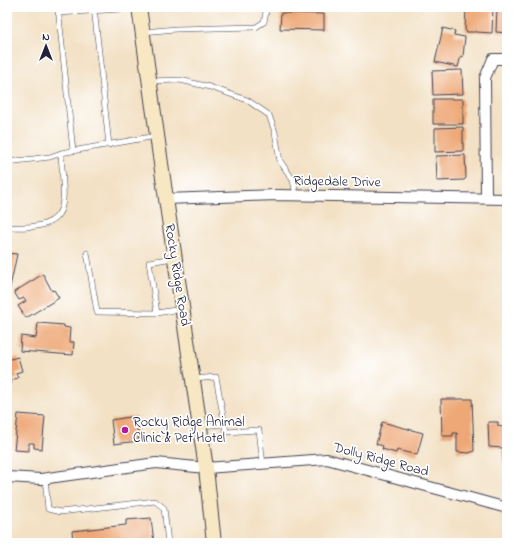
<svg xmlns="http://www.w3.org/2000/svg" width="514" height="550" viewBox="0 0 514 550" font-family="'Indie Flower',sans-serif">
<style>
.building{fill:#eea877}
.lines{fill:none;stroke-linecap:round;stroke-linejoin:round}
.service-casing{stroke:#413f50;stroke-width:6}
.minor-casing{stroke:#413f50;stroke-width:12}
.secondary-casing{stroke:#413f50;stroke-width:16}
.service{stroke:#fff;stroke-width:5}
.minor{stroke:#fff;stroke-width:10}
.secondary{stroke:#f7e8c3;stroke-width:14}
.poi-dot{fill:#b5179e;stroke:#fff;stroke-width:1.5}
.labels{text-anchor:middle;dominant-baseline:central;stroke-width:3.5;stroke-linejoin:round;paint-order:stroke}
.street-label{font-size:14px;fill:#22223b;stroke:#fff}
.poi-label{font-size:14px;fill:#22223b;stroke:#fff;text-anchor:start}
</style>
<rect width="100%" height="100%" fill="#fff"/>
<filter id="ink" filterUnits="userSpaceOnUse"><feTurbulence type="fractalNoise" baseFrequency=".025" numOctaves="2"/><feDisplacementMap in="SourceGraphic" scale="8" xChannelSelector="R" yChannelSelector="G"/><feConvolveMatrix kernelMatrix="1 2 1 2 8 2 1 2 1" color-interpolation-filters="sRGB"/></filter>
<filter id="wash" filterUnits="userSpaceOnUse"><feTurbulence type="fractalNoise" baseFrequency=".012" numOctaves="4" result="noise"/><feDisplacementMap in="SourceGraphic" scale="16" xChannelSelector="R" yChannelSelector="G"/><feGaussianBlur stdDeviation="0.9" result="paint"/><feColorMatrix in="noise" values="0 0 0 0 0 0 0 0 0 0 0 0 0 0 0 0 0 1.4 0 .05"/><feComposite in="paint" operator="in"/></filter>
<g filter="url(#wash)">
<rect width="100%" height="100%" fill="#f3e1c5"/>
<g id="blocks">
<path class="building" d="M466,7H493L492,33L476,32L477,31L475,32H467L465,30Z
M497,7H507V33L496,32Z
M281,13L324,14V30L280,29Z
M443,28L455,31L454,35L465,37L463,57L461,56L458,67L435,62Z
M462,70L463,94L433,95L432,71Z
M433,99H463V124H433Z
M463,127V151L435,152V128Z
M465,155L466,178L464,180L437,181L436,156Z
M7,253L17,254L9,292H7Z
M43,274L52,291L54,290L59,298L26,318L18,306L26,301L24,298L19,300L14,292Z
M38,323L64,325V327L70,328L69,342H74L73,355L20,351L21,336L36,338Z
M18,357L22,371L16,373L18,378L11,380L12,383L7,385V360Z
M441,399H472L474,451L469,453L457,452V433H453V436H442Z
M18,414L45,416L42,449L34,448V443H29V451L14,450Z
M136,416L139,441L114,444L111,420Z
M382,422L423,433L417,455L397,450L396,453L382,449L383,446L376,444Z
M488,422H498V426L507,428V465H503V448L489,447Z
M151,518L154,543H73L72,531L126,525V520Z"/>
</g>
</g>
<g filter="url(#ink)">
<use href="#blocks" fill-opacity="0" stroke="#413f50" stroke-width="1"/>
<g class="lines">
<defs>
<path id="service" d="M58,7L73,151
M94,7L109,145
M58,13L137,8
M143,32L176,29L256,27L264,22L267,7
M150,81L180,80L210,87L247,100L269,115L275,132L280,161L293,180L296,195
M7,162L50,157L61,153L156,136
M7,227C74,230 64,206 61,153
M87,253L97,312L157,313
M173,258L149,262L157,313L181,309
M194,379L216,377L226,432L259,430L263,464
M201,426L224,424
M45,478L48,509L60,512L155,501L164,508L168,543"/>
<path id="minor" d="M486,198L485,78L493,59H507
M166,199L276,195L507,199
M7,477L41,479L156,463L206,468L327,459L507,508"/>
<path id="secondary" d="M139,7L166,199L206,468L214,543"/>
</defs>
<use href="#service" class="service-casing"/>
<use href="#minor" class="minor-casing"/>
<use href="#secondary" class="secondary-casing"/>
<use href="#service" class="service"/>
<use href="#minor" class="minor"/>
<use href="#secondary" class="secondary"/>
</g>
</g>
<circle class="poi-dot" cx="125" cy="430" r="4"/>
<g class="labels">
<g class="street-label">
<text transform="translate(337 182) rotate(1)">Ridgedale Drive</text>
<text transform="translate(177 275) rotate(81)">Rocky Ridge Road</text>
<text transform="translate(381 460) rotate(15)">Dolly Ridge Road</text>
</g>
<g class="poi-label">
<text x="133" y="422">Rocky Ridge Animal<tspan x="133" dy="16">Clinic &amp; Pet Hotel</tspan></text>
</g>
</g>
<rect width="514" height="550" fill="none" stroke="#fff" stroke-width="24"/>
<g transform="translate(46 46)" stroke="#ffffff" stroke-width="3" paint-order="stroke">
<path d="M0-3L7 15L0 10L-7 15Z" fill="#22223b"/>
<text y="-6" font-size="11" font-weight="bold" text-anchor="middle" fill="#22223b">N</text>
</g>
</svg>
